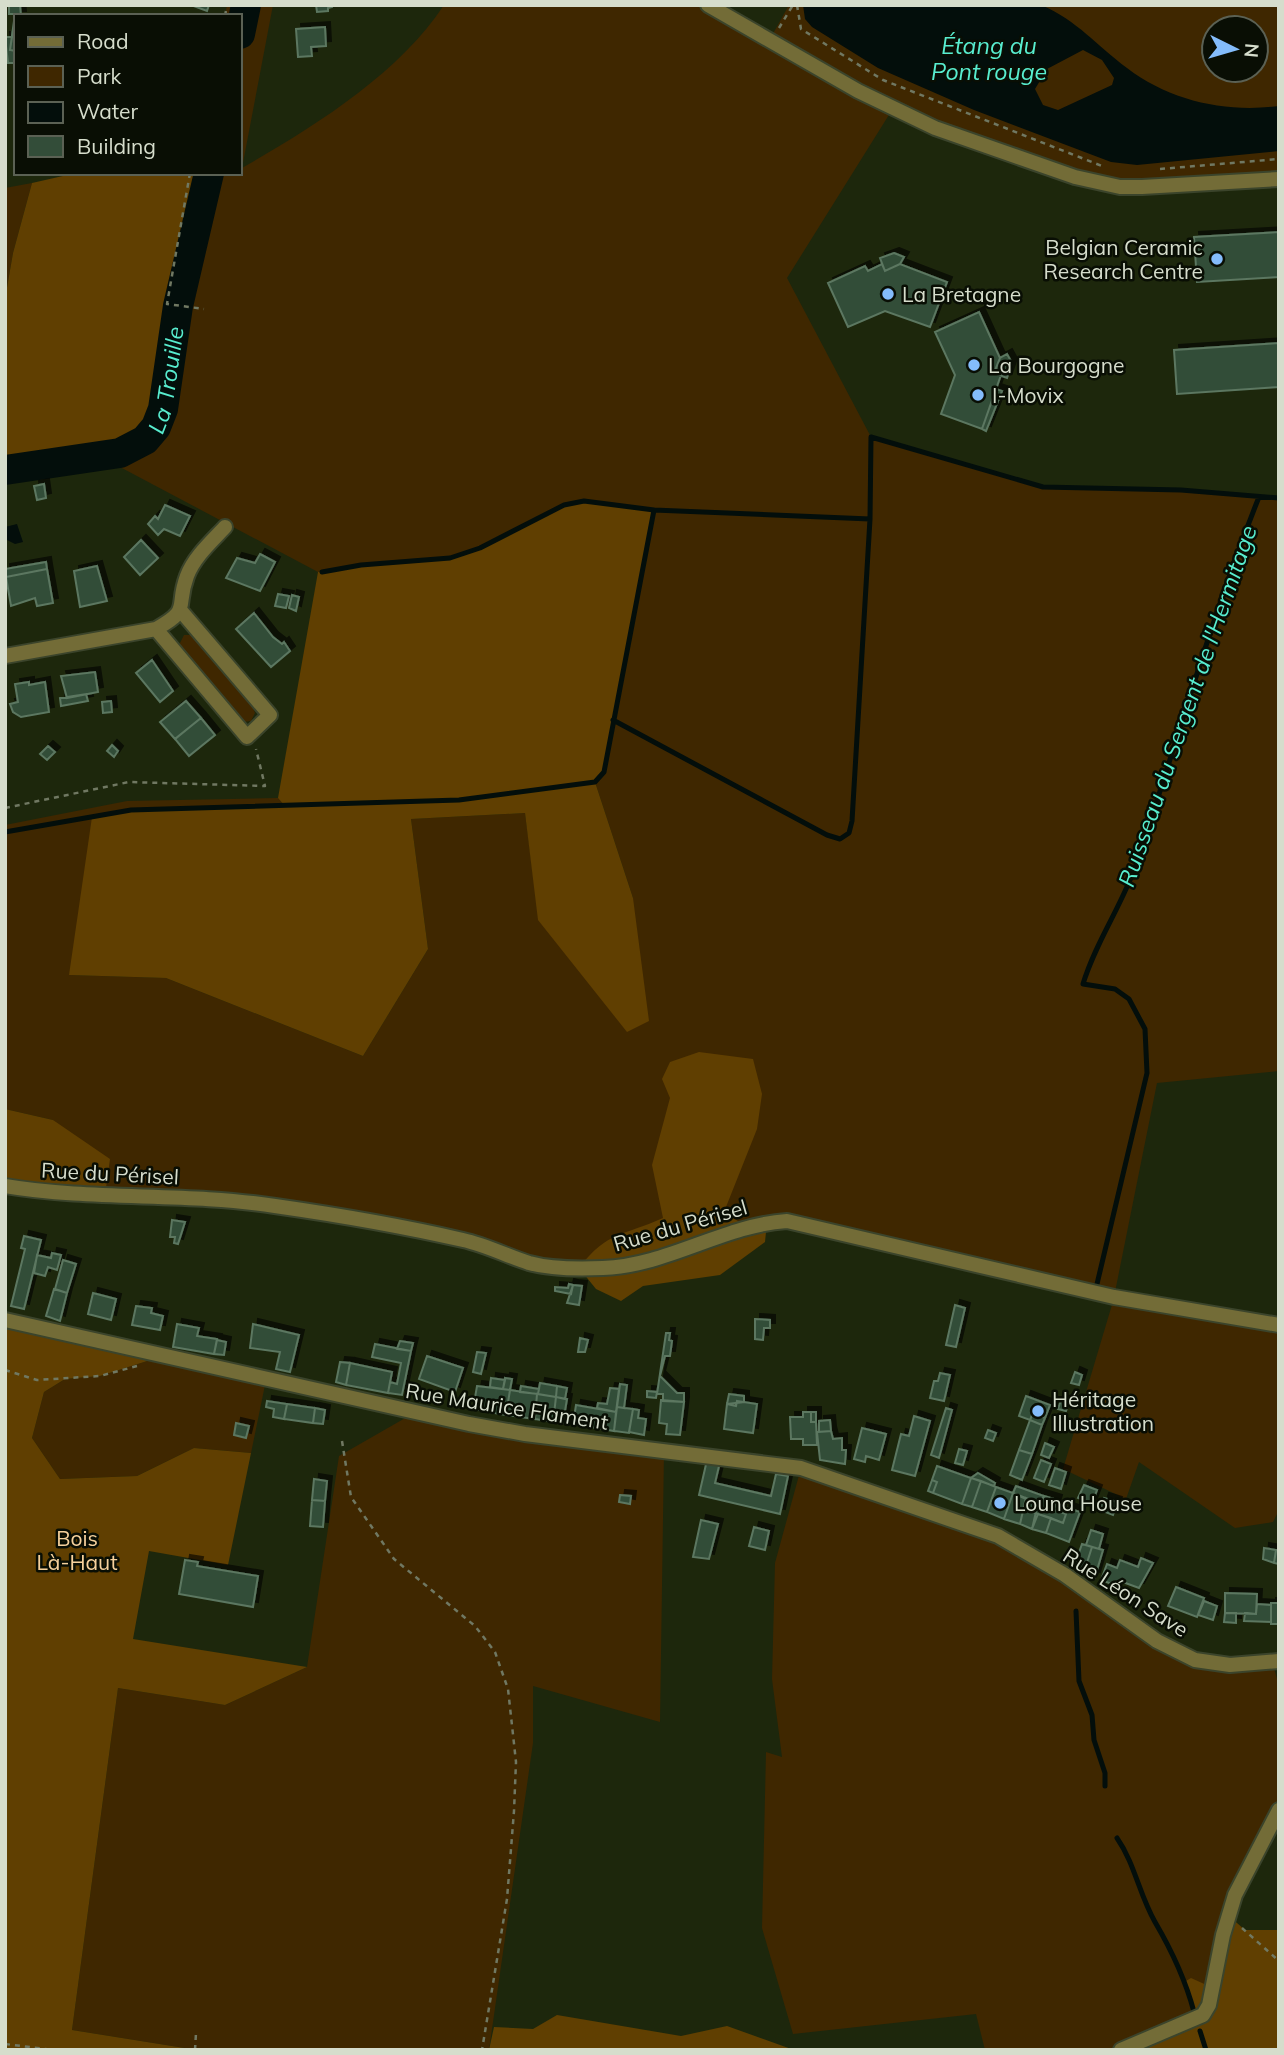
<svg xmlns="http://www.w3.org/2000/svg" width="1284" height="2055" viewBox="0 0 1284 2055" font-family="Mulish,sans-serif">
<style>
.green{fill:#3f2700;fill-rule:evenodd}
.forest{fill:#603f01}
.water{fill:#030e0b;fill-rule:evenodd}
.lines{fill:none;stroke-linecap:round;stroke-linejoin:round}
.stream{stroke:#030e0b;stroke-width:5}
.river{stroke:#030e0b;stroke-width:30}
.building{fill:#334d39;stroke:#5b7761;stroke-width:2;filter:url(#shadow)}
.minor-casing{stroke:#3b442b;stroke-width:18}
.tertiary-casing{stroke:#3b442b;stroke-width:18}
.path{stroke:#707862;stroke-width:2.5;stroke-dasharray:5 5;stroke-linecap:butt}
.minor{stroke:#736c37;stroke-width:14}
.tertiary{stroke:#736c37;stroke-width:14}
.poi-dot{fill:#84bcfb;stroke:#090e04;stroke-width:2.5}
.labels{text-anchor:middle;dominant-baseline:central;stroke-width:5;stroke-linejoin:round;paint-order:stroke}
.poi-label{font-size:21px;fill:#d6ddcc;stroke:#090e04;text-anchor:start}
.street-label{font-size:21px;fill:#d6ddcc;stroke:#090e04}
.park-label{font-size:21px;fill:#f6d19c;stroke:#090e04}
.water-label{font-size:23px;font-style:italic;fill:#58edcf;stroke:#090e04}
</style>
<defs>
<filter id="shadow"><feDropShadow dx="5" dy="-5" stdDeviation="0" flood-color="#0009"/></filter>
</defs>
<rect width="100%" height="100%" fill="#1d270c"/>
<path class="green" d="M227,5H273L242,168C312,128 399,74 444,5H708L770,39L789,5H1279V179L1120,187L892,110L787,278L871,437L1043,487L1181,490L1279,498V1071L1157,1083L1114,1297L1279,1324V1510L1273,1522L1235,1528L1139,1462L1126,1499L1063,1469L1114,1298L787,1221L579,1268L465,1240L274,1205L105,1195L53,1120L5,1109V825L127,801L278,798L285,806L131,810L69,975L166,978L363,1056L428,949L411,819L525,813L539,920L633,898L595,782L604,772L613,720L623,504L584,501L564,505L480,548L450,558L361,565L318,572L103,458C123,453 146,445 156,426C175,391 171,343 178,304C187,260 199,217 209,173H240V16H225ZM1214,28H1256V70H1214Z
M32,183L13,253L5,299V188Z
M184,635H193L253,708L255,713L251,721L243,722L179,645Z
M163,1356L266,1380L251,1453L194,1448L137,1476L60,1479L32,1438L44,1392L65,1379L100,1376Z
M414,1413L664,1451L660,1722L533,1686V1743L489,2050H197L72,2030L118,1688L225,1705L307,1667L339,1456Z
M801,1468L998,1536L1195,1660L1272,1661L1279,1686V1810L1235,1895L1209,2005L1121,2050H985L976,2014L793,2034L762,1928L766,1752L782,1757L772,1679L775,1563Z"/>
<path class="forest" d="M76,173H209L178,306L163,409L156,427L145,440L120,453L5,470V299L13,253L32,183Z
M584,501L654,510L604,772L595,782L633,898L649,1021L627,1032L538,920L525,813L411,819L428,949L363,1056L166,978L69,975L92,817L131,810L284,805L278,798L318,572L361,565L450,558L501,538L564,505Z
M699,1052L753,1059L762,1094L757,1129L724,1212L747,1227L767,1222L765,1242L720,1275L643,1286L621,1301L596,1289L579,1268C608,1230 624,1236 663,1218L652,1165L670,1098L662,1079L670,1062Z
M5,1109L53,1120L110,1159L105,1195L5,1186Z
M5,1320L163,1356L100,1376L65,1379L44,1392L32,1438L60,1479L137,1476L194,1448L251,1453L228,1565L149,1551L133,1639L307,1667L225,1705L118,1688L72,2030L197,2050H5Z
M1229,1916L1245,1930H1279V2050H1121L1196,2021L1186,1981L1191,1978L1211,1987Z
M557,2015L681,2036L727,2026L794,2050H489L494,2027L533,2029Z"/>
<path class="water" d="M803,5H1041C1078,21 1096,45 1127,68C1170,101 1226,113 1279,106V151L1137,165L1111,162L974,110L878,68L812,27L805,19ZM1083,50L1102,60L1114,78L1112,85L1058,110L1043,105L1035,89L1047,69Z
M17,524L23,542L15,544L5,539V527Z"/>
<g class="lines">
<path class="stream" d="M322,572L361,565L450,558L480,548L564,505L584,501L654,510L870,519L871,437L1043,487L1181,490L1279,498
M613,720L827,835L840,839L849,833L852,821L870,519
M5,832L131,810L459,800L595,782L604,772L654,510
M1097,1284L1147,1073L1145,1029L1129,999L1115,989L1083,984C1096,941 1123,904 1137,862C1178,740 1211,617 1259,497
M1076,1611L1079,1681L1092,1715L1094,1740L1105,1773V1786
M1117,1838C1135,1864 1139,1894 1155,1922C1172,1951 1185,1978 1194,2012
M1200,2031L1206,2050"/>
<g class="river">
<path d="M240,34L246,5"/>
<path id="s1" d="M5,470L120,453L145,440L156,427L163,409L178,306L209,173"/>
</g>
</g>
<path class="building" d="M9,5H20L21,16H16V21L14,14H9Z
M191,5H209L207,11Z
M316,5H332V7L328,8V11L317,12Z
M14,21H16V51L10,50Z
M325,27L326,46L311,47L312,56L298,57L296,29Z
M5,37H12L10,50L16,51L15,63H8Z
M1279,232V277L1197,282L1194,237Z
M894,253L904,257L900,264L885,271L880,258Z
M882,264L885,271L900,264L947,282L930,327L885,311L848,327L828,283L865,266L868,271Z
M979,312L1000,358L994,373L1001,375L982,429L941,414L955,375L935,332Z
M1279,343V387L1177,394L1174,350Z
M1007,354L1012,363L1007,378L994,373L1000,358Z
M996,389L1002,391L986,431L982,429Z
M44,484L46,498L37,500L34,486Z
M165,505L190,516L180,536L164,529L158,535L148,524L155,516L158,519Z
M141,540L158,558L140,575L124,557Z
M260,554L275,562L260,591L226,578L237,558L255,563Z
M46,562L47,569L6,577L5,569Z
M97,566L107,601L80,607L74,571Z
M47,569L53,603L37,606L35,598L11,606L6,577Z
M278,594L289,596L286,608L275,606Z
M292,595L299,597L296,611L289,608Z
M254,613L273,637L282,644L284,642L290,651L271,667L236,629Z
M152,660L173,691L160,702L136,673Z
M95,672L98,692L67,698L61,676Z
M29,682V685L45,682L49,712L21,717L13,712L10,704L18,702L15,684Z
M86,694L88,701L61,706L60,698Z
M111,701L112,712L103,713L102,702Z
M186,701L201,718L175,739L160,722Z
M201,718L215,735L189,756L175,739Z
M112,745L118,751L114,757L107,751Z
M48,746L55,752L47,760L40,754Z
M172,1220L185,1222L178,1244L174,1243L175,1237H170Z
M24,1236L41,1240L24,1309L11,1306L25,1249L21,1248Z
M52,1253L61,1255L57,1270L48,1267L45,1276L34,1273L37,1255L51,1258Z
M63,1260L76,1264L67,1293L55,1289Z
M569,1284L573,1285L571,1294L555,1291V1287L568,1288Z
M573,1285L582,1286L579,1305L567,1303Z
M54,1289L67,1293L60,1321L46,1316Z
M93,1293L116,1299L111,1320L88,1314Z
M955,1305L965,1308L956,1347L946,1345Z
M136,1306L152,1308L151,1313L163,1316L160,1330L132,1325Z
M755,1319L770,1320V1328H764L763,1340L755,1339Z
M177,1324L199,1328L197,1336L217,1339L214,1354L173,1347Z
M253,1324L299,1335L290,1372L276,1369L280,1352L250,1348Z
M666,1333H670L669,1340L672,1341L670,1356H665L660,1376L677,1393H684V1402L663,1401V1394H657Z
M580,1338L588,1340L585,1352H578Z
M217,1340L226,1342L224,1355L214,1354Z
M400,1341L413,1343L411,1351L397,1349Z
M375,1344L411,1351L402,1395L388,1393L390,1382L397,1384L401,1363L372,1357Z
M477,1352L486,1353L481,1374L473,1372Z
M427,1356L463,1368L455,1392L419,1379Z
M340,1362L350,1363L346,1385L336,1382Z
M350,1363L392,1372L388,1393L346,1385Z
M1075,1372L1082,1375L1079,1385L1071,1383Z
M940,1373L950,1375L944,1401L930,1398L934,1381H938Z
M491,1378L505,1380L503,1389L490,1387Z
M505,1378L512,1379L510,1390L503,1389Z
M540,1383L557,1386L556,1397L538,1394Z
M620,1384L627,1385L624,1408L617,1407Z
M477,1386L510,1390L506,1415L473,1409Z
M521,1386L539,1389L538,1394L520,1392Z
M557,1386L567,1388L565,1399L556,1397Z
M610,1388L619,1389L616,1412L597,1408L598,1403L607,1404Z
M510,1390L537,1394L535,1419L506,1415Z
M647,1391L657,1392L656,1398L647,1397Z
M537,1394L556,1397L553,1422L535,1419Z
M729,1394L744,1396V1402L727,1404Z
M1026,1396L1050,1405L1045,1418L1033,1413L1030,1420L1019,1416Z
M556,1397L567,1399L563,1423L553,1422Z
M661,1400L684,1402L680,1435L666,1434L667,1424L659,1423Z
M1061,1400L1069,1402L1066,1411L1058,1409Z
M267,1401L287,1404L284,1419L273,1417L274,1409L266,1407Z
M737,1401L757,1404L753,1433L724,1429L727,1404L736,1406Z
M287,1404L315,1408L313,1423L284,1419Z
M576,1405L616,1412L614,1431L573,1424Z
M617,1407L633,1409L629,1433L614,1431Z
M315,1408L325,1410L323,1424L313,1423Z
M946,1408L952,1410L939,1458L931,1455Z
M633,1409L639,1410L638,1418L646,1419L644,1435L629,1432Z
M803,1412H811V1422H816L817,1445H803V1439H791L790,1417H803Z
M811,1412H816V1422H811Z
M1033,1413L1045,1418L1042,1425L1030,1420Z
M914,1416L930,1421L915,1476L892,1470L901,1434L909,1436Z
M830,1420L831,1431L819,1432V1421Z
M1030,1420L1042,1425L1032,1454L1019,1450Z
M236,1423L249,1426L246,1438L234,1435Z
M862,1428L886,1434L879,1460L866,1456L865,1462L854,1459Z
M988,1430L996,1433L993,1441L985,1438Z
M831,1431L833,1439L842,1438V1450H846L845,1464L820,1460L817,1432Z
M1045,1443L1054,1447L1049,1458L1041,1455Z
M959,1449L967,1451L963,1465L955,1463Z
M1019,1450L1032,1454L1022,1480L1010,1475Z
M707,1460L720,1462L715,1483L771,1496L776,1474L788,1476L780,1514L699,1495Z
M1041,1460L1051,1464L1044,1482L1034,1478Z
M937,1466L971,1478L962,1504L933,1493L937,1482L932,1480Z
M1055,1468L1066,1472L1061,1489L1049,1485Z
M978,1473L995,1483L994,1486L971,1478Z
M971,1478L981,1481L972,1507L962,1504Z
M314,1479L327,1481L325,1501L312,1500Z
M932,1480L937,1482L933,1493L928,1491Z
M981,1481L996,1487L987,1512L972,1507Z
M1084,1485L1097,1490L1092,1503L1078,1498Z
M1016,1486L1044,1496L1041,1506L1013,1493Z
M996,1487L1013,1493L1004,1519L987,1512Z
M1013,1493L1026,1498L1020,1524L1004,1519Z
M620,1495L631,1496L630,1504L619,1502Z
M1044,1496L1057,1500L1054,1510L1066,1514L1063,1523L1035,1513Z
M1026,1498L1038,1503L1032,1529L1020,1524Z
M1104,1498L1117,1502L1113,1515L1100,1510Z
M312,1500L325,1501L323,1527L310,1526Z
M1068,1508L1080,1512L1069,1542L1046,1533L1051,1518L1063,1523Z
M1038,1514L1051,1518L1046,1533L1032,1529Z
M701,1520L718,1524L709,1559L693,1557Z
M754,1527L769,1531L765,1550L749,1546Z
M1091,1530L1103,1534L1099,1549L1086,1545Z
M1082,1544L1092,1547L1084,1572L1074,1567Z
M1092,1547L1103,1550L1095,1577L1084,1572Z
M1264,1548L1276,1550L1274,1563L1263,1559Z
M1276,1550H1279V1564L1274,1563Z
M1141,1558L1153,1563L1139,1588L1120,1581L1117,1586L1101,1580L1107,1564L1117,1568L1120,1560L1138,1567Z
M185,1560L198,1562L197,1566L258,1576L253,1607L179,1594Z
M1176,1587L1204,1598L1197,1617L1168,1606Z
M1225,1593L1257,1594L1256,1614L1225,1613Z
M1204,1601L1217,1606L1213,1620L1198,1615Z
M1271,1603H1279V1624H1271Z
M1257,1604L1271,1605V1622L1244,1621L1245,1613L1256,1614Z
M1225,1613H1236V1623L1224,1622Z"/>
<g class="lines">
<defs>
<path id="minor" d="M156,629L247,737L270,715L181,611
M5,656L156,629C192,609 175,608 187,576C194,557 212,541 225,527
M5,1186C94,1201 185,1192 275,1206C338,1215 402,1226 463,1240C486,1245 507,1256 529,1263C551,1269 580,1269 603,1268C667,1266 724,1225 787,1221L1114,1297L1279,1325
M1121,2050L1203,2015L1209,2005L1223,1935L1235,1895L1279,1810"/>
<path id="tertiary" d="M708,5L858,91L935,128L1075,177L1120,187H1142L1279,179
M5,1320L469,1424L525,1434L801,1468L998,1536L1065,1575L1157,1641L1195,1660L1230,1665L1279,1661"/>
</defs>
<use href="#minor" class="minor-casing"/>
<use href="#tertiary" class="tertiary-casing"/>
<path class="path" d="M797,5L801,29L883,80L1102,166
M225,16L227,5
M779,28L793,5
M1160,169L1279,159
M190,173L167,304L204,309
M5,808L129,782L265,786L256,749
M5,1370L37,1380L100,1376L137,1366
M342,1441L351,1497L394,1559L475,1626L495,1652L508,1689L516,1762L514,1811L507,1899L482,2050
M1242,1928L1279,1961
M5,2044L53,2050
M195,2050L196,2033"/>
<use href="#minor" class="minor"/>
<use href="#tertiary" class="tertiary"/>
</g>
<g class="poi-dot">
<circle cx="1217" cy="259" r="7"/>
<circle cx="888" cy="294" r="7"/>
<circle cx="974" cy="365" r="7"/>
<circle cx="978" cy="395" r="7"/>
<circle cx="1038" cy="1411" r="7"/>
<circle cx="1000" cy="1503" r="7"/>
</g>
<g class="labels">
<g class="poi-label">
<text x="1203" y="247" text-anchor="end">Belgian Ceramic<tspan x="1203" dy="24">Research Centre</tspan></text>
<text x="902" y="294">La Bretagne</text>
<text x="988" y="365">La Bourgogne</text>
<text x="992" y="395">I-Movix</text>
<text x="1052" y="1399">Héritage<tspan x="1052" dy="24">Illustration</tspan></text>
<text x="1014" y="1503">Louna House</text>
</g>
<g class="street-label">
<text transform="translate(110 1173) rotate(3)">Rue du Périsel</text>
<text transform="translate(680 1225) rotate(-16)">Rue du Périsel</text>
<text transform="translate(507 1406) rotate(9)">Rue Maurice Flament</text>
<text transform="translate(1126 1592) rotate(33)">Rue Léon Save</text>
</g>
<g class="park-label">
<text x="77" y="1538">Bois<tspan x="77" dy="24">Là-Haut</tspan></text>
</g>
<g class="water-label">
<text x="989" y="45">Étang du<tspan x="989" dy="26">Pont rouge</tspan></text>
<text stroke="none"><textPath href="#s1" startOffset="210">La Trouille</textPath></text>
<text transform="translate(1187 706) rotate(-71)">Ruisseau du Sergent de l'Hermitage</text>
</g>
</g>
<rect width="1284" height="2055" fill="none" stroke="#d6ddcc" stroke-width="14"/>
<rect x="14" y="14" width="228" height="161" fill="#090e04" stroke="#5b6154" stroke-width="2"/>
<rect x="28" y="37" width="35" height="10" fill="#736c37" stroke="#5b6154" stroke-width="2"/>
<text x="77" y="49" font-size="21" fill="#d6ddcc">Road</text>
<rect x="28" y="66" width="35" height="21" fill="#3f2700" stroke="#5b6154" stroke-width="2"/>
<text x="77" y="84" font-size="21" fill="#d6ddcc">Park</text>
<rect x="28" y="102" width="35" height="21" fill="#030e0b" stroke="#5b6154" stroke-width="2"/>
<text x="77" y="119" font-size="21" fill="#d6ddcc">Water</text>
<rect x="28" y="136" width="35" height="21" fill="#334d39" stroke="#5b6154" stroke-width="2"/>
<text x="77" y="154" font-size="21" fill="#d6ddcc">Building</text>
<g transform="translate(1235 49) rotate(95)"><circle r="33" fill="#090e04" stroke="#5b6154" stroke-width="2"/>
<path d="M0-5L12 26L0 18L-12 26Z" fill="#84bcfb"/>
<text y="-10" font-size="19" font-weight="bold" text-anchor="middle" fill="#d6ddcc">N</text>
</g>
</svg>
